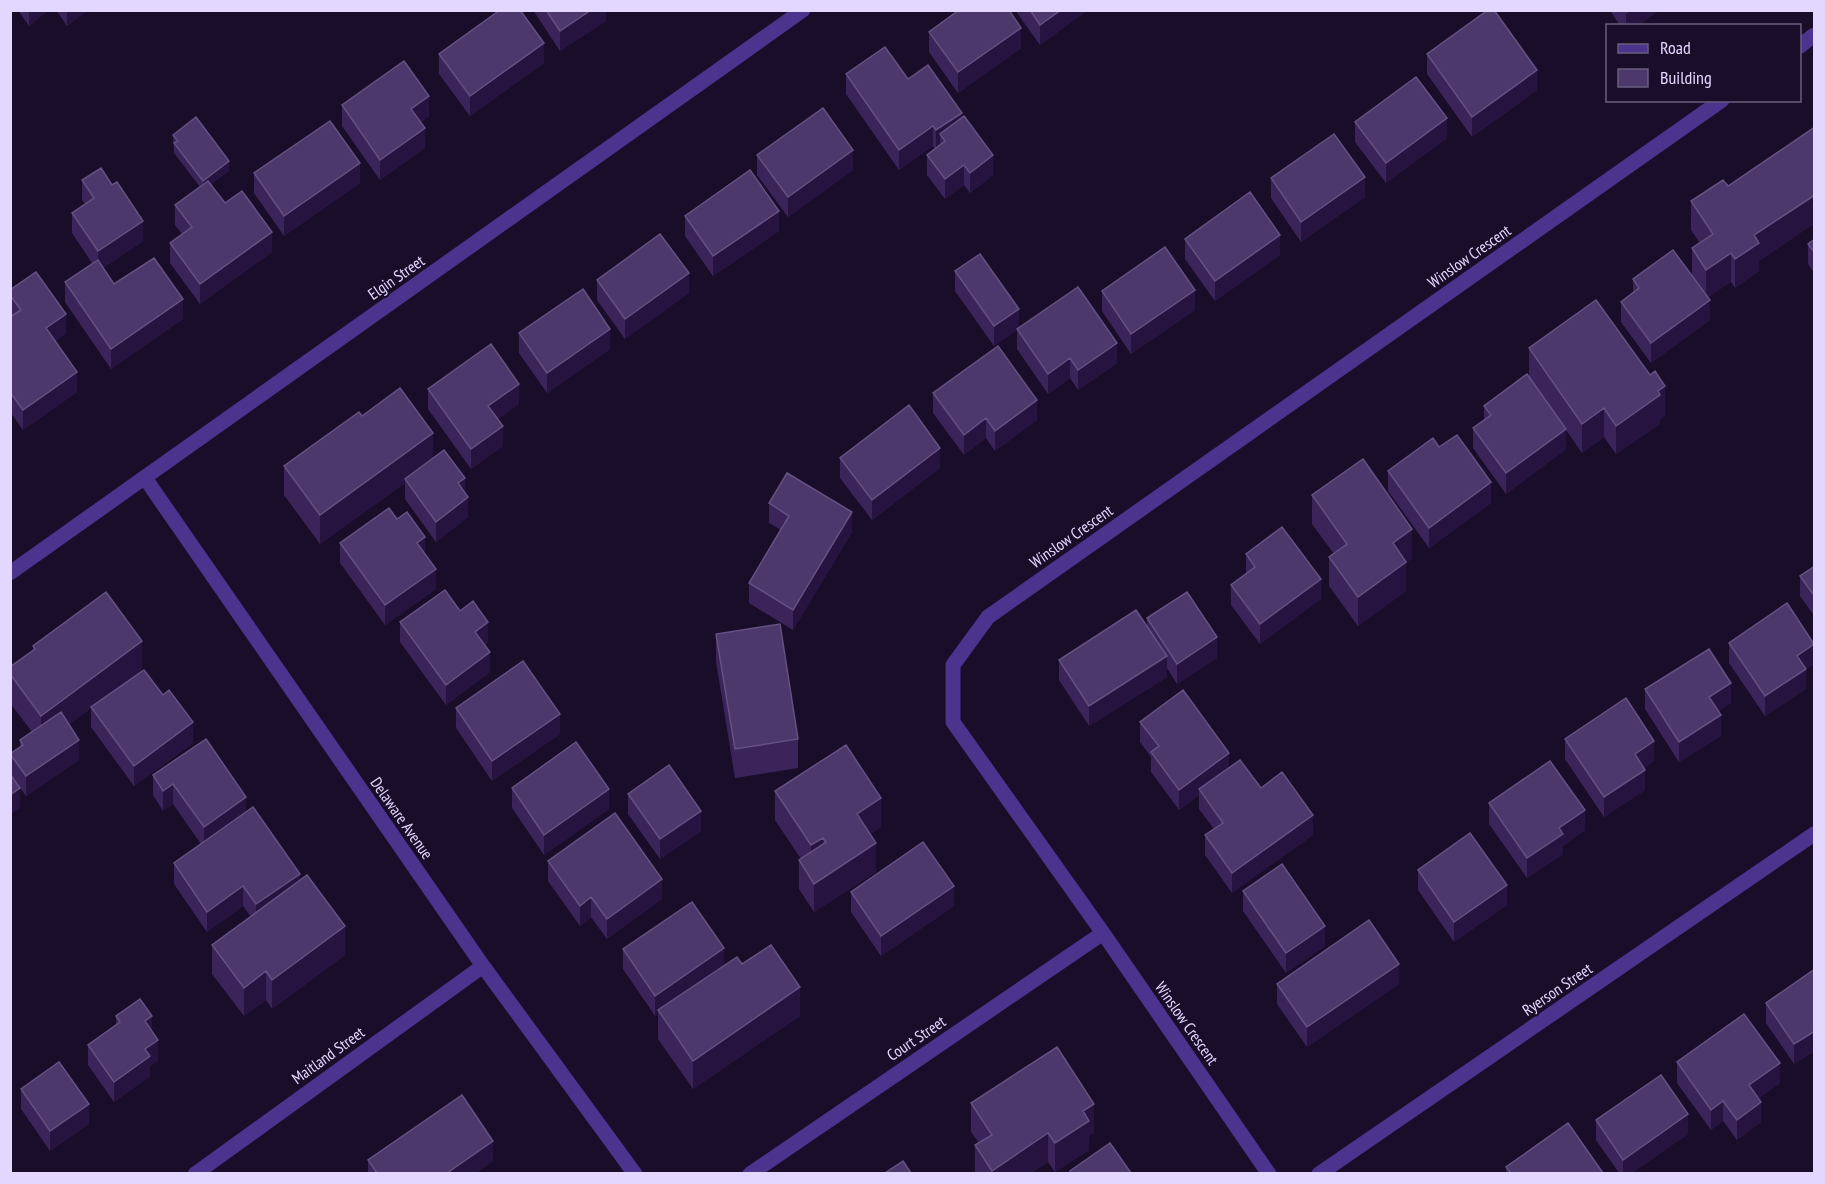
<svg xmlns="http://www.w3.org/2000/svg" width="1825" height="1184" viewBox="0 0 1825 1184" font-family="'PT Sans Narrow',sans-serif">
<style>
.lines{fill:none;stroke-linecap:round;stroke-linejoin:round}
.minor{stroke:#4b338e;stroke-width:15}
.wall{fill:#3b2459}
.shaded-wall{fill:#26133f}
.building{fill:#4d386b;stroke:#655182;stroke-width:1.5}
.labels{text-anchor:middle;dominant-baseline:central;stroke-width:4.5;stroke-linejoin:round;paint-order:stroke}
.street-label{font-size:16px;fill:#e4d7ff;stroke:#190d2a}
</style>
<rect width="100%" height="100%" fill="#190d2a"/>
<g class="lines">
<path class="minor" d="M1800,46L1814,35
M145,478L483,966L635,1174
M10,573L803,10
M195,1174L483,966
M750,1174L1103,933
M1269,1174L1103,933L953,722V665L988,617L1722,100
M1319,1174L1814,834"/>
</g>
<path class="wall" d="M18,10H49L29,26Z
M56,10H88L67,26Z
M533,10H606V21L560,51Z
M1015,10H1088L1040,45Z
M1610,10H1659L1638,26H1620Z
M929,32L1021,48L958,93L929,52Z
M439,54L544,63L470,116L439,74Z
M1427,54L1537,90L1472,137L1427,74Z
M846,74L908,79L962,118L993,175L970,193L964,185L945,199L927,175V155L935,149L933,146L899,170L846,94Z
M342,105L429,116L421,122L425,148L380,180L342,126Z
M1355,122L1447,138L1386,183L1355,142Z
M1815,127V223L1759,261V271L1735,288L1731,282L1708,297L1710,320L1651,363L1621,322V302L1633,293V279L1692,275V248L1700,243L1691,230V201L1728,186Z
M173,135L229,171L211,184L225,203L272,252L200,304L170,263V243L182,234L175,225V205L200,187L174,153Z
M757,155L853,170L788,217L757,175Z
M254,173L360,183L284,236L254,193Z
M1271,178L1365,197L1301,242L1271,198Z
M82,180L143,241L103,268L114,284L183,319L111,369L65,302V282L92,263L72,233V213L85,204L82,200Z
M685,216L779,231L713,276L685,236Z
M1185,239L1280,255L1215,301L1185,259Z
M1815,239V274L1808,264V244Z
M955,271L1019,328L1117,363L1078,390L1070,378L1048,394L1017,349V330L994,346L955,291Z
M597,280L689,293L625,339L597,300Z
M10,290L66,334L55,341L77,392L23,430L10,412V317L12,316L10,315Z
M1102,291L1195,310L1131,354L1102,311Z
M519,333L610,349L547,393L519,353Z
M1529,348L1665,415L1660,419V424L1616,454L1604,437L1582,453L1566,430V449L1506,494L1473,448V428L1484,420V406L1529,377Z
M428,389L519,404L498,419L503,446L471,469L428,409Z
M933,393L1037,420L995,451L986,438L964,455L933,413Z
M362,416L433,458L465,492L468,517L436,542L405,499V483L320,544L284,495V466Z
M1439,447L1491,503L1429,548L1388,491V471Z
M840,458L940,468L872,520L840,478Z
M1312,495L1412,558L1406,563V591L1358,626L1329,586V557L1334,554L1312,524Z
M769,503L852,532L793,630L749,603V583L781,530L769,523Z
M340,543L436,589L385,625L340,563Z
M1246,554L1321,599L1260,644L1231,605V585L1246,574Z
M1815,566V617L1800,596V576Z
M460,611L488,642L485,645L490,672L446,705L400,642V622Z
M1147,618L1217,658L1177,684L1167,668V677L1089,726L1059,680V660L1147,627Z
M716,634L798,739V768L735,778L716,662Z
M1729,643L1814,664L1806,669V689L1765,716L1729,663Z
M33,646L142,670L193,743L134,786L91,727V708L69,724L79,760L26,796L10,774V754L20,748V740L32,732L10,703V667L33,651Z
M1645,689L1731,703L1718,711L1721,736L1679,762L1645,709Z
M456,708L560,734L492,781L456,728Z
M1140,722L1229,768L1261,788L1313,835L1232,893L1205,855V835L1214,829L1199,809V795L1179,810L1151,772V757L1140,742Z
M1565,739L1654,761L1644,768L1645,790L1604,817L1565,759Z
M153,775L246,811L300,880L345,955L272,1009L266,1000L244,1016L212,974V945L251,917L243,906L207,932L174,884V863L201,844L173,804L163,811L153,795Z
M512,788L609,809L544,855L512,808Z
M775,791L881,827L870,834L876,872L814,912L799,889V860L801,859L775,820Z
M628,794L701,831L660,859L628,814Z
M1489,803L1585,830L1563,846V854L1527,878L1489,824Z
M548,861L662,899L607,939L591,917L580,926L548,881Z
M1418,870L1507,905L1454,942L1418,890Z
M1243,891L1325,946L1286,973L1243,911Z
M851,892L954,906L881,956L851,912Z
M623,949L724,965L742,964L800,1016L693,1089L658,1039V1014L655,1016L623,969Z
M1815,969V1051L1794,1064L1766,1023V1003Z
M1277,984H1399L1307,1047L1277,1004Z
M116,1016L152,1032L158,1060L150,1066V1076L114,1102L88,1065V1045L116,1025Z
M1677,1062L1780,1083L1759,1098L1761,1122L1737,1140L1723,1121L1711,1130L1677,1083Z
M21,1089L89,1124L50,1151L21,1109Z
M971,1103L1094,1133L1089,1136V1150L1055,1172L1048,1162L1031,1173H975V1145L979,1143L971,1132Z
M1596,1120L1688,1134L1632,1173H1619L1596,1140Z
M368,1160L493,1161L476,1173H368Z
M1506,1167L1603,1173H1506Z"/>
<path class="shaded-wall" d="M29,10H49L29,26Z
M67,10H88L67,26Z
M591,10H606V21L560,51V31Z
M1061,10H1088L1040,45V25Z
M1630,10H1659L1638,26H1626V14Z
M1021,28V48L958,93V72Z
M544,43V63L470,116V96Z
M1537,70V90L1472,137V117Z
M429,96V116L411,129V109Z
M962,113V133L945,141L940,134V147L936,150V130Z
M1447,118V138L1386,183V163Z
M933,126V146L899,170V150Z
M425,128V148L380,180V160Z
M853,150V170L788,217V197Z
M993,155V175L970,193V173Z
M229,161V171L203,191V181Z
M360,163V183L284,236V216Z
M964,165V185L945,199V179Z
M1365,177V197L1301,242V222Z
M1815,195V223L1759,261V271L1735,288V259L1754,235Z
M779,211V231L713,276V256Z
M143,221V241L98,271V251Z
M272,232V252L200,304V284Z
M1280,235V255L1215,301V281Z
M1731,253V282L1706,299V270Z
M689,273V293L625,339V319Z
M1195,290V310L1131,354V334Z
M183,299V319L111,369V349Z
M1710,300V320L1651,363V343Z
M1019,309V329L994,346V326Z
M66,314V334L46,348V328Z
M610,329V349L547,393V373Z
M1117,343V363L1078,390V370Z
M1070,358V378L1048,394V374Z
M77,372V392L23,430V410Z
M519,384V404L488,426V406Z
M1665,386V415L1660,419V424L1616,454V426L1658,391Z
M1037,400V420L995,451V431Z
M1604,408V437L1582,453V424Z
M986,418V438L964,455V435Z
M503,426V446L471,469V449Z
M1566,429V449L1506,494V473Z
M433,433V462L405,479V483L320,544V515Z
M940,448V468L872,520V500Z
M465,478V498L458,483Z
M1491,482V503L1429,548V528Z
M468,497V517L436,542V522Z
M852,512V532L793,630V610Z
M1412,529V558L1406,563V591L1358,626V597L1393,543Z
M425,537V558L417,543Z
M436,569V589L385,625V605Z
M1321,579V599L1260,644V624Z
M488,622V642L475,652V632Z
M1217,637V658L1177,684V664Z
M142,641V670L41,745V716Z
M1814,644V664L1806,669V689L1765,716V696L1797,656Z
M490,652V672L446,705V685Z
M1167,656V677L1089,726V706Z
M1731,683V703L1709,717V697Z
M560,714V734L492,781V761Z
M1721,715V736L1679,762V742Z
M193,722V743L134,786V766Z
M79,740V760L26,796V776Z
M1654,741V761L1635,774V754Z
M1229,753V773L1199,789V795L1179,810V790Z
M1645,770V790L1604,817V797Z
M173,784V804L163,811V791Z
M20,788V808L10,815V795Z
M609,789V809L544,855V835Z
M246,797V817L204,847V827Z
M881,798V827L857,843V814Z
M1585,810V830L1563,846V854L1527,878V858L1559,828Z
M701,811V831L660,859V839Z
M1313,815V835L1232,893V873Z
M823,838V867L811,874V845Z
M876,843V872L814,912V884Z
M300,874V894L256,924V904Z
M662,879V899L607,939V919Z
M1507,885V905L1454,942V922Z
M243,886V906L207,932V912Z
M954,886V906L881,956V936Z
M591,897V917L580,926V906Z
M345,926V955L272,1009V980Z
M1325,926V946L1286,973V953Z
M724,948V968L658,1010V1014L655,1016V996Z
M1399,964V984L1307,1047V1027Z
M266,971V1000L244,1016V988Z
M800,987V1016L693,1089V1061Z
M152,1016V1036L145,1021Z
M1815,1031V1051L1794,1064V1044Z
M158,1040V1060L150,1066V1076L114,1102V1082L145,1049Z
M1780,1063V1083L1749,1105V1085Z
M1723,1101V1121L1711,1130V1110Z
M1761,1102V1122L1737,1140V1120Z
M89,1104V1124L50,1151V1131Z
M1094,1104V1133L1089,1136V1150L1055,1172V1143L1083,1111Z
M1688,1114V1134L1632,1173H1623V1160Z
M1048,1133V1162L1031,1173H992V1171Z
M493,1141V1161L476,1173H447Z"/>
<path class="building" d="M500,10H520L544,43L470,96L439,54Z
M546,10H591L560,31Z
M959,10H1009L1021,28L958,72L929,32Z
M1030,10H1061L1040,25Z
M1488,10H1494L1537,70L1472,117L1427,54Z
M885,47L908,79L928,65L962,113L936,130L933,126L899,150L846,74Z
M404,61L429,96L411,109L425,128L380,160L342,105Z
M1416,77L1447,118L1386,163L1355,122Z
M823,108L853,150L788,197L757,155Z
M964,116L993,155L970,173L964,165L945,179L927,155L945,141L940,134Z
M196,117L229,161L203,181L174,143L178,141L173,135Z
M330,121L360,163L284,216L254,173Z
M1815,127V195L1754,235L1759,243L1735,259L1731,253L1706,270L1692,248L1713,234L1691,201L1723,180L1728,186Z
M1334,134L1365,177L1301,222L1271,178Z
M101,168L112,185L117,182L143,221L98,251L72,213L94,198L82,180Z
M750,170L779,211L713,256L685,216Z
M208,181L225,203L242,191L272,232L200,284L170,243L192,227L175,205Z
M1250,192L1280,235L1215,281L1185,239Z
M660,234L689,273L625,319L597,280Z
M1815,239V253L1808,244Z
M1165,247L1195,290L1131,334L1102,291Z
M1673,250L1710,300L1651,343L1621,302L1639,288L1633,279Z
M980,254L1019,309L994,326L955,271Z
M154,258L183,299L111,349L65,282L98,260L114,284Z
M36,272L66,314L46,328L77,372L23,410L10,392V317L21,310L10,295V290Z
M1078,287L1117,343L1078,370L1070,358L1048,374L1017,329Z
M583,289L610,329L547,373L519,333Z
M1596,300L1650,375L1655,371L1665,386L1658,391L1660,395L1616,426L1604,408L1582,424L1529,348Z
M491,344L519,384L488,406L503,426L471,449L428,389Z
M998,346L1037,400L995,431L986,418L964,435L933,393Z
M1527,374L1566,429L1506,473L1473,428L1491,415L1484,406Z
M400,388L433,433L320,515L284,466L359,412L362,416Z
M909,405L940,448L872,500L840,458Z
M1457,435L1491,482L1429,528L1388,471L1433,438L1439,447Z
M444,450L465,478L458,483L468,497L436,522L405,479Z
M1363,459L1412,529L1393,543L1406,562L1358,597L1329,557L1347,544L1312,495Z
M787,473L852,512L793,610L749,583L789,516L769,503Z
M389,508L397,519L407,512L425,537L417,543L436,569L385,605L340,543Z
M1282,527L1321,579L1260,624L1231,585L1255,567L1246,554Z
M1815,566V597L1800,576Z
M445,590L460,611L473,601L488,622L475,632L490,652L446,685L400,622Z
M106,592L142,641L41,716L10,674V667L35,649L33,646Z
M1187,592L1217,637L1177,664L1147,618Z
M1787,603L1814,644L1797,656L1806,669L1765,696L1729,643Z
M1136,610L1167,656L1089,706L1059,660Z
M780,624L798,739L735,749L716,634Z
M1709,649L1731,683L1709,697L1721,715L1679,742L1645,689Z
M523,661L560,714L492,761L456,708Z
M144,670L163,695L169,690L193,722L134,766L91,707Z
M1183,690L1229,753L1179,790L1151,752L1159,746L1140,722Z
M1626,698L1654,741L1635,754L1645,770L1604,797L1565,739Z
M61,712L79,740L26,776L10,754L23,745L20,740Z
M206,739L246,797L204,827L173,784L163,791L153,775Z
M576,742L609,789L544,835L512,788Z
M846,745L881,798L857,814L876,843L814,884L799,860L826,842L823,838L811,845L775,791Z
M1240,760L1261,788L1282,772L1313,815L1232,873L1205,835L1223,823L1199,789Z
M1550,761L1585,810L1559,828L1563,834L1527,858L1489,803Z
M669,765L701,811L660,839L628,794Z
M10,774L20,788L10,795Z
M253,807L300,874L256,904L243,886L207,912L174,863Z
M615,813L662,879L607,919L591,897L580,906L548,861Z
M1470,833L1507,885L1454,922L1418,870Z
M923,842L954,886L881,936L851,892Z
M1282,864L1325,926L1286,953L1243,891Z
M307,875L345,926L272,980L266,971L244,988L212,945Z
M692,902L724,948L655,996L623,949Z
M1369,920L1399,964L1307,1027L1277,984Z
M771,945L800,987L693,1061L658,1010L737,957L742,964Z
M1815,969V1031L1794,1044L1766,1003Z
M140,999L152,1016L145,1021L158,1040L145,1049L150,1056L114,1082L88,1045L120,1022L116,1016Z
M1744,1014L1780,1063L1749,1085L1761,1102L1737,1120L1723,1101L1711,1110L1677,1062Z
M1057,1047L1094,1104L1083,1111L1089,1121L1055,1143L1048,1133L992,1171L975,1145L992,1135L971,1103Z
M59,1062L89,1104L50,1131L21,1089Z
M1661,1075L1688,1114L1623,1160L1596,1120Z
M462,1095L493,1141L447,1173H377L368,1160Z
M1568,1123L1603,1173H1511L1506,1167Z
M1110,1143L1131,1173H1071L1070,1171Z
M903,1161L911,1173H885Z"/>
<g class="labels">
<g class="street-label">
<text transform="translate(1469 256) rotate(-35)">Winslow Crescent</text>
<text transform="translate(396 277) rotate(-35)">Elgin Street</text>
<text transform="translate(1071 536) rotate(-35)">Winslow Crescent</text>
<text transform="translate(402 818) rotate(55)">Delaware Avenue</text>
<text transform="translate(1557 989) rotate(-34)">Ryerson Street</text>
<text transform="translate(1187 1023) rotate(55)">Winslow Crescent</text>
<text transform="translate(916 1038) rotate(-34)">Court Street</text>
<text transform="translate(328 1055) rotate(-36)">Maitland Street</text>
</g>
</g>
<rect width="1825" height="1184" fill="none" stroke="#e4d7ff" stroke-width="24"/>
<rect x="1606" y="24" width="195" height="78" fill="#190d2a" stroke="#6a5e7f" stroke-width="1.5"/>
<rect x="1618" y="44" width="30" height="9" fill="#4b338e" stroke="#6a5e7f" stroke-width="1.5"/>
<text x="1660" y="54" font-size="18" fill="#e4d7ff">Road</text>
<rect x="1618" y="69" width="30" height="18" fill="#4d386b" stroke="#6a5e7f" stroke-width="1.5"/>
<text x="1660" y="84" font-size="18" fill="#e4d7ff">Building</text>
</svg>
